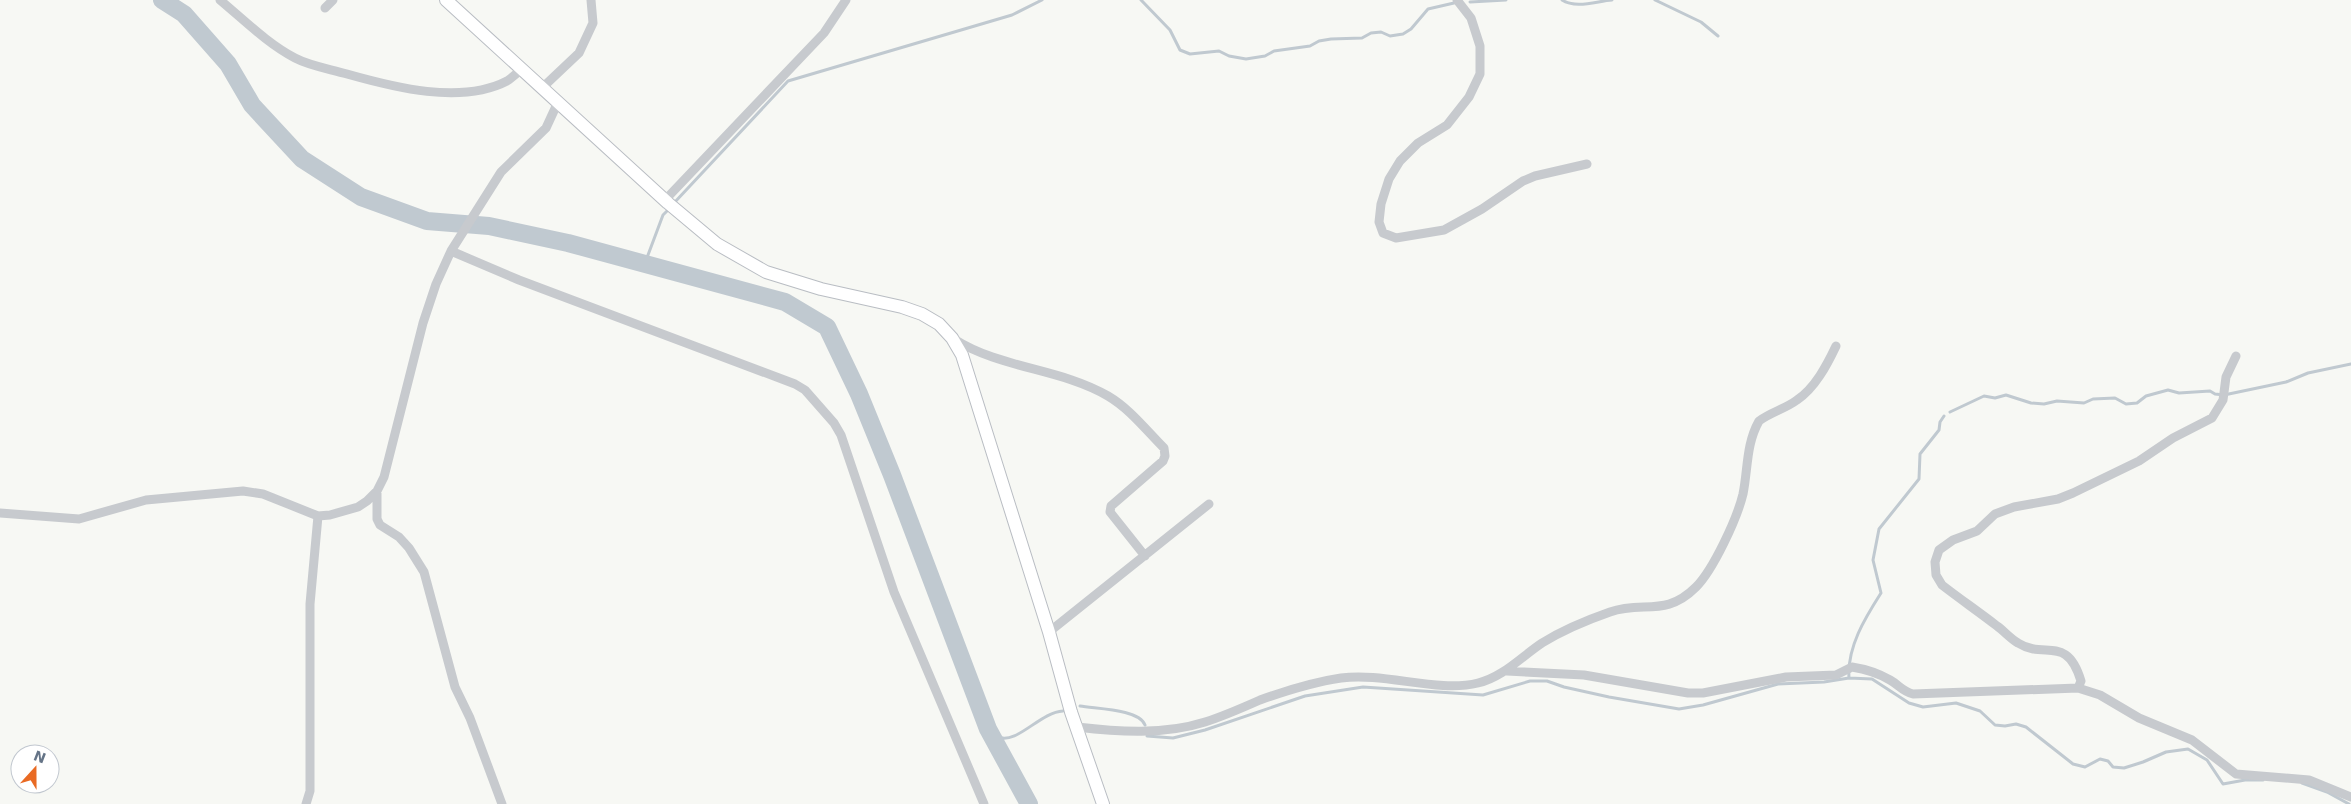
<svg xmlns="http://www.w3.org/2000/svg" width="2351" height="804" viewBox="0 0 2351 804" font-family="'DejaVu Sans',sans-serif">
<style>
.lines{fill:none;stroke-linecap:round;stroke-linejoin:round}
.stream{stroke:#c0c9d0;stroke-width:3}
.river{stroke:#c0c9d0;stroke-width:18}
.secondary-casing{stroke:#b9bdc3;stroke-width:14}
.minor{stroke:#c7cace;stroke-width:9}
.secondary{stroke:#fff;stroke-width:12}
</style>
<rect width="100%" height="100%" fill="#f7f8f4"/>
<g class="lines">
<path class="stream" d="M1141,0L1170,30L1180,50L1190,54L1219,51L1229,56L1246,59L1265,56L1274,51L1310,46L1319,41L1331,39L1362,38L1371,33L1381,32L1390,36L1403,34L1411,29L1428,9L1454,3
M1562,0C1576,9 1597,1 1612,0
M1655,0L1701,22L1718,36
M1470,2L1506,0
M674,203L788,81L1012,15L1042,0
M645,263L663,215L670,208
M1950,412L1984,396L1995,398L2006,395L2031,403L2044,404L2057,401L2084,403L2093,399L2115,398L2126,404L2137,403L2146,396L2168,390L2179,393L2210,391L2215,394L2224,395L2286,382L2308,373L2351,364
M1849,678C1847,647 1865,618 1881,593L1873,560L1879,529L1919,479L1920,454L1939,430L1940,422L1944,416
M1080,706C1096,709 1139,709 1145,725
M988,729C991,731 995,735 998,737C1017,745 1040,712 1063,711
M1147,736L1173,738L1205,730L1305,696L1363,687L1483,695L1530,681H1547L1564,687L1609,697L1679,709L1703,705L1778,684L1824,682L1849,678L1872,679L1909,703L1923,707L1956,703L1980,711L1995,725L2005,726L2016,724L2026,727L2073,764L2085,767L2100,759L2108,761L2113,767L2124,768L2143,762L2166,752L2188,749L2207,760L2223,784L2245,780H2263
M2302,783L2327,792L2349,804"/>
<path class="river" d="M162,0L184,14L228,64L252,105L302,159L361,197L427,221L489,226L568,243L785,302L827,327L859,394L892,475L988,729L1029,804"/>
<defs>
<path id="secondary" d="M446,0L668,203L717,244L766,272L821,289L902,307L922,314L939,324L952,338L962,355L1049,632L1071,712L1103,804"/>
</defs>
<use href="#secondary" class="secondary-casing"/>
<path class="minor" d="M220,0C244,20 268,44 295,58C310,66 330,69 347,74C393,87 461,105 507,81C512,78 517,73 522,69
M1457,0L1471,18L1480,46V74L1469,97L1447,125L1418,143L1400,161L1389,179L1381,204L1379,222L1383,233L1396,238L1444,230L1482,209L1523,181L1535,176L1587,164
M325,8L333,0
M542,88L579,53L593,23L591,0
M665,200L824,33L846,0
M451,251L519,280L795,384L805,390L834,423L841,435L894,592L984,804
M954,339C1001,369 1060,368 1108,396C1130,409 1146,430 1164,448L1165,456L1163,461L1111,506L1110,512L1145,556
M377,491V519L380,525L399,537L409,548L424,572L455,687L470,718L502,804
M0,513L79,519L146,500L243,491L263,494L318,516L330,515L358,507L367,501L377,491L384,477L423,323L436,284L451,251L501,172L546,128L558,102
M1049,632L1209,504
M1507,671L1584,675L1688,693H1703L1786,677L1836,675L1852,667C1865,669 1878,673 1890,680C1899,685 1902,691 1913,694L2078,688L2100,695L2139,718L2192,740L2236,774L2309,780L2351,797
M2078,688L2081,681C2067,634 2045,660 2018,643C2011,639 2004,631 1997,626C1979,612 1960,599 1942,585L1936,575L1935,562L1939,550L1953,540L1977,531L1995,514L2014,507L2058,499L2073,493L2139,461L2173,438L2212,418L2223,400L2226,377L2236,356
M1077,727C1119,732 1164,735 1205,722C1224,716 1242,708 1260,700C1285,691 1314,682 1341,678C1385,672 1437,693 1478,683C1503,677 1521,657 1542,643C1563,630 1587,620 1610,612C1643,600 1665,618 1696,587C1713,570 1737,519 1743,494C1748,469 1746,444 1759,421C1771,412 1785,409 1797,400C1815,388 1827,365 1836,346
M306,804L310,791V604L318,516"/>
<use href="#secondary" class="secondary"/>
</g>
<g transform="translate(35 769) rotate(21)"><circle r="24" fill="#ffffff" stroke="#c1c7cf"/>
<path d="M0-4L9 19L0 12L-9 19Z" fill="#e96a23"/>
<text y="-8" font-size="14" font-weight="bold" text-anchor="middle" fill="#657487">N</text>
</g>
</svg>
